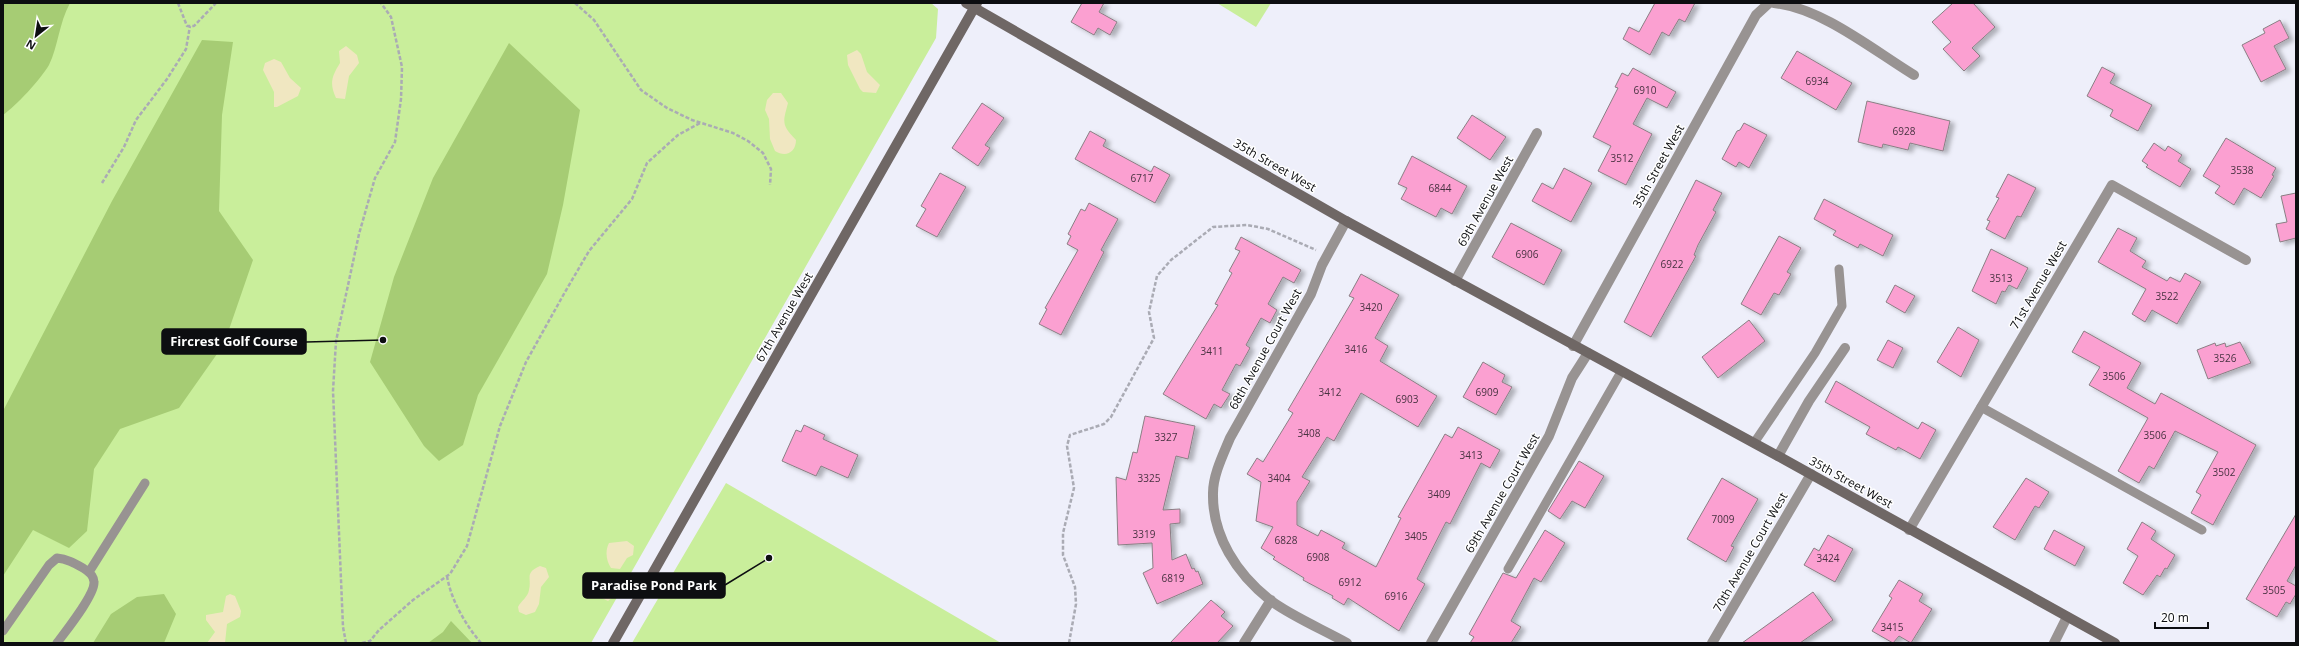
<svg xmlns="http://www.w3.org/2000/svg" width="2299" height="646" viewBox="0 0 2299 646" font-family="'Open Sans',sans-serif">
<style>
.green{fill:#c9ee9b}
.forest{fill:#a6cc74}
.sand{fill:#f0e7c1}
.building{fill:#fba0d1;stroke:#8a7f84;filter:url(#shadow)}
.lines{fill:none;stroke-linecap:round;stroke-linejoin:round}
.path{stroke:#aaabb4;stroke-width:2.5;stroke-dasharray:4 2;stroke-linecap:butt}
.lane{stroke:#989392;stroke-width:9}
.street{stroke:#989392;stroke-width:10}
.secondary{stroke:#6f6765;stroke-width:10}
.labels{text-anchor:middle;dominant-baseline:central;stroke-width:3;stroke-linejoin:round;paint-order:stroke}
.number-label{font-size:10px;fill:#483241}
.street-label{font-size:12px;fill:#0d0e11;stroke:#fff}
.leader{fill:none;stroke:#0d0e11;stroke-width:1.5}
.callout-dot{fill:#0d0e11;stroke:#fff;stroke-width:1.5}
.callout{fill:#0d0e11;stroke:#0d0e11;stroke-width:1.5}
.callout-label{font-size:13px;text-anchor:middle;font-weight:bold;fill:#fff}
</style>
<defs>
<filter id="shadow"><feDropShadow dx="4.5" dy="2.5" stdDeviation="2" flood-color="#0004"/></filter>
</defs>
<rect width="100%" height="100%" fill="#eeeffa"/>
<path class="green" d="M3,3H931L938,9L936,38L591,643H3Z
M1217,3H1271L1256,27Z
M726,483L1001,643H632Z"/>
<path class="forest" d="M3,3H70C59,23 58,47 49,65C40,80 17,105 3,115Z
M202,40L233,42L222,115L219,211L253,260L224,344L179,408L120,429L94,469L87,531L69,548L33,530L3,576V411L112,201Z
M509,43L580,110L563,205L547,274L478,395L463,445L439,461L424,446L370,362L394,277L433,178Z
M164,594L176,614L164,643H93L111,614L137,597Z
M451,621L472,643H428L443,632Z"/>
<path class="sand" d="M346,46L357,55L359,63L349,76L345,99L336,98C329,83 332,76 340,63L339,51Z
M857,50L861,54L867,72L880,85L876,93L863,92L860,89L848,65L847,55Z
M274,59L281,62L290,78L301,88L298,96L277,107H274V92L263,70L265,63Z
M773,93H781L788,103C783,122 781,125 796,140C796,152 786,158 775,151L770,139L769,119L765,110L767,100Z
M627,541L634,546L633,555L627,558L620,569L611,568C606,560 605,551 609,543Z
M540,566L546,568L549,577L541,587L539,604L535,612L526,615L519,612L518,607C521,601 528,597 529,590C532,578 524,573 540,566Z
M606,576L610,577L616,584L615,595L608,601L602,598L598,586L601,579Z
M230,594L235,596L241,611L240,617L227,624L225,643H207L215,632L206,620V615L223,612L226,596Z"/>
<path class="building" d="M1082,3H1104L1099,12L1117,22L1110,35L1098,28L1094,35L1071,22Z
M1655,3H1695L1685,22L1679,19L1669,36L1662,32L1650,55L1623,39L1629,27L1639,32Z
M1953,3H1973L1995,27L1972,48L1980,56L1964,71L1943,49L1951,42L1932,22Z
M2280,20L2289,38L2274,46L2286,69L2261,82L2242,45L2265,33L2263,29Z
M1797,51L1852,83L1836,110L1781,78Z
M2102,67L2115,74L2110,83L2152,105L2138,131L2110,116L2113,110L2087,96Z
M1633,68L1676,92L1667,108L1647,98L1633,124L1652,134L1626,185L1598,171L1611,146L1593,137L1618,88L1615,87L1622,73L1628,76Z
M1867,101L1950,121L1943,151L1910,143L1908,150L1883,144L1882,148L1858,142Z
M982,103L1004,118L985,145L990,148L978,166L952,148Z
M1472,115L1506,137L1490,160L1457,138Z
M1744,123L1767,135L1749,168L1739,162L1736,167L1722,159L1737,131L1740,130Z
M1090,131L1106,140L1103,146L1151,172L1154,166L1170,175L1155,203L1075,159Z
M2226,138L2276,168L2272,175L2274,176L2261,198L2244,188L2234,205L2215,193L2220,186L2203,176Z
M2154,143L2165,151L2168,146L2182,155L2178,161L2191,169L2180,187L2146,167L2148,165L2142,161Z
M1412,156L1467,186L1452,214L1441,208L1436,217L1401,199L1407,188L1398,184Z
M1564,168L1592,183L1571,222L1532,201L1542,183L1553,189Z
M940,173L966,187L937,237L916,226L926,209L921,206Z
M2008,174L2036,188L2021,217L2017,216L2005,239L1986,229L1990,221L1987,220L1999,198L1996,197Z
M1696,180L1722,193L1713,210L1716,212L1698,245L1694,255L1696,256L1651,337L1624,322Z
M2296,193V238L2280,242L2276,224L2287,222L2281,196Z
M1824,199L1893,235L1883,256L1860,244L1858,248L1833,235L1836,231L1814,219Z
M1089,203L1118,219L1101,250L1104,252L1061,335L1039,324L1047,309L1045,308L1078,250L1067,244L1071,236L1068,234L1081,209L1085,211Z
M1511,223L1562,250L1544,285L1492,257Z
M2118,228L2137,238L2130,251L2146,261L2142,267L2167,281L2170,277L2180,282L2185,273L2201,282L2177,324L2152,310L2145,322L2132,314L2146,289L2098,262Z
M1779,236L1801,248L1787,272L1791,274L1779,295L1774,293L1761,315L1741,304Z
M1241,237L1301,270L1294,283L1283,277L1268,304L1277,310L1270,323L1261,318L1246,345L1250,348L1240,366L1236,364L1222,390L1230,394L1221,408L1214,404L1206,419L1163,394L1218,305L1215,304L1232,273L1229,271L1240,251L1235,249Z
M1991,249L2028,268L2017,289L2009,285L2005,292L2002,291L1996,304L1972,291Z
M1361,274L1399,295L1375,338L1388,346L1380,361L1437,396L1418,427L1361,393L1334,441L1327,437L1302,477L1310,481L1297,502V525L1318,536L1321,530L1345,543L1342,548L1376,567L1401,518L1398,517L1445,434L1452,438L1458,427L1500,450L1490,468L1481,463L1450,524L1446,522L1417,579L1425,584L1399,631L1348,598L1344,605L1332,598L1333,596L1303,580L1304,578L1273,559L1275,557L1261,548L1273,527L1256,521L1261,482L1247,474L1257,458L1263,462L1293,413L1288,410L1354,298L1349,296Z
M1895,285L1915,296L1905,313L1886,302Z
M1749,320L1765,341L1718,378L1702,357Z
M1958,327L1979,340L1961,377L1937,362Z
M2084,331L2141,363L2127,388L2155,404L2161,393L2256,445L2213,525L2191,513L2201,495L2196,492L2218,452L2175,431L2154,469L2149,466L2139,483L2118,471L2148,418L2089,385L2100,367L2072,352Z
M1888,340L1903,348L1893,368L1877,360Z
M2240,342L2251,363L2208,379L2197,350L2215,343L2216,346L2225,343L2226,347Z
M1483,362L1505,375L1502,382L1512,387L1496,415L1463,397Z
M1836,381L1918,429L1922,422L1936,430L1920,459L1898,447L1896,450L1866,434L1870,427L1825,402Z
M1145,416L1195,426L1188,459L1176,456L1163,510L1180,509V523L1170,524L1172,560L1186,554L1192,569L1194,568L1196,572L1198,571L1203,584L1157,604L1143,573L1153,568L1152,543L1118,545L1116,477L1126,480L1133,452L1137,453Z
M804,425L825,435L823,439L858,455L848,478L821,466L816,476L782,461L796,430L801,432Z
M1579,461L1604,476L1585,508L1572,501L1560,519L1548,511Z
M1722,478L1758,499L1731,546L1734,547L1726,562L1687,539Z
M2026,478L2049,492L2039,508L2035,506L2015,540L1993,527Z
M2296,514V565L2287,581L2296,586V594L2290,604L2286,602L2277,617L2246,599Z
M2142,522L2156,531L2151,539L2175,555L2167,569L2165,568L2160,577L2157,575L2143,595L2123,583L2138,556L2127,549Z
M1545,530L1565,543L1541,582L1534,578L1511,621L1521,627L1511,643H1470L1474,637L1469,634L1503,573L1516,578Z
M2054,530L2085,547L2075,566L2044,549Z
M1828,535L1853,549L1835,582L1804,565L1814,548L1819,551Z
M1899,580L1923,594L1919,601L1932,609L1911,643L1899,636L1893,643L1872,631L1892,598L1889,596Z
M1813,592L1833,620L1800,643H1742Z
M1211,600L1225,612L1221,616L1233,626L1217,643H1170Z"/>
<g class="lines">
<path class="path" d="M178,3L187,26H194L216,3
M575,3L594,20L641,90L667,108L692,120L733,133L748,141L763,153L771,169L770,185
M102,183L124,147L136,120L167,79L186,49L190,26
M447,576C451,600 465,624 481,643
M346,643L343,627L333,391L336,341L359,234L375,178L395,142L401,99L402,67L391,17L381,3
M362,643L370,641L379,630L413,600L450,574L467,546L500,426L526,362L565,292L589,251L632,199L647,163L678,135L700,123
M1069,643L1076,604L1075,587L1063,555V533L1074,488L1067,446L1070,435L1104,424L1111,417L1154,338L1149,312L1157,276L1171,260L1213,227L1247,225L1268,229L1316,250"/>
<path class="lane" d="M1981,407L2202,530
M1754,443L1815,353L1842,306L1839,269
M1508,569L1621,372
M89,572L145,483
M3,631L49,565L57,558C67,559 74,563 83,568C88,571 94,576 94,582C95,595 65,632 57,643"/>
<path class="street" d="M1774,3C1822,8 1873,50 1914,75
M1346,221L1322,265L1311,294L1230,438C1223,455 1213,475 1213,493C1212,536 1237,574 1270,600C1289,615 1324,630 1347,643
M1455,281L1537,133
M1573,346L1756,15L1769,3
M1778,456L1809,401L1845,348
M1909,530L2112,185L2246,260
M1244,643L1271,600
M1431,643L1549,436L1572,378L1588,353
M1712,643L1811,474
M2054,643L2067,617"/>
<path class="secondary" d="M966,3L1346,221L1778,456L2115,643
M613,643L977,3"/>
</g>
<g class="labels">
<g class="number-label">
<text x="1817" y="81">6934</text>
<text x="1645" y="90">6910</text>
<text x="1904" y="131">6928</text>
<text x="1622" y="158">3512</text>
<text x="2242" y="170">3538</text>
<text x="1142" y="178">6717</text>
<text x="1440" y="188">6844</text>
<text x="1527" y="254">6906</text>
<text x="1672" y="264">6922</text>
<text x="2001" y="278">3513</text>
<text x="2167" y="296">3522</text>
<text x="1371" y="307">3420</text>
<text x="1356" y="349">3416</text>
<text x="1212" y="351">3411</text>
<text x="2225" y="358">3526</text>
<text x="2114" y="376">3506</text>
<text x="1330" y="392">3412</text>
<text x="1487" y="392">6909</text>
<text x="1407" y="399">6903</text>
<text x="1309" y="433">3408</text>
<text x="2155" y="435">3506</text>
<text x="1166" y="437">3327</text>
<text x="1471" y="455">3413</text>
<text x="2224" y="472">3502</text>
<text x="1149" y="478">3325</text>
<text x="1279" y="478">3404</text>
<text x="1439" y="494">3409</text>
<text x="1723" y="519">7009</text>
<text x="1144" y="534">3319</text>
<text x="1416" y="536">3405</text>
<text x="1286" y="540">6828</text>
<text x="1318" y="557">6908</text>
<text x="1828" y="558">3424</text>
<text x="1173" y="578">6819</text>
<text x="1350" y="582">6912</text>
<text x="2274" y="590">3505</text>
<text x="1396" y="596">6916</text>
<text x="1892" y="627">3415</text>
</g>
<g class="street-label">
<text transform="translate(1275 165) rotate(30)">35th Street West</text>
<text transform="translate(1658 166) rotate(-61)">35th Street West</text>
<text transform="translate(1485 201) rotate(-61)">69th Avenue West</text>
<text transform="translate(2038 285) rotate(-60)">71st Avenue West</text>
<text transform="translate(784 317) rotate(-60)">67th Avenue West</text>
<text transform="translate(1265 349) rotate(-61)">68th Avenue Court West</text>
<text transform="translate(1851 482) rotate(29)">35th Street West</text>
<text transform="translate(1502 493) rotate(-60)">69th Avenue Court West</text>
<text transform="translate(1750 552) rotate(-60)">70th Avenue Court West</text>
</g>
</g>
<path class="leader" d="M383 340L306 342M769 558L725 585"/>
<g class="callout-dot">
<circle cx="383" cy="340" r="4"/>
<circle cx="769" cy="558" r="4"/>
</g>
<g class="callout">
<rect x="162" y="329" width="144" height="25" rx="4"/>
<rect x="583" y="573" width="142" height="25" rx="4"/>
</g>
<g class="callout-label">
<text x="234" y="346">Fircrest Golf Course</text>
<text x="654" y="590">Paradise Pond Park</text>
</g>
<rect width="2299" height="646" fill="none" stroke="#0d0e11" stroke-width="8"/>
<g transform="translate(36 36) rotate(210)" stroke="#ffffff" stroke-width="3" paint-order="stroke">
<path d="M0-3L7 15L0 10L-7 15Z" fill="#0d0e11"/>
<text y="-6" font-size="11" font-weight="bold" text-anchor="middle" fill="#0d0e11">N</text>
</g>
<path d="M2155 622v6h53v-6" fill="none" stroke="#0d0e11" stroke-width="2"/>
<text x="2161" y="622" font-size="12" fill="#0d0e11" stroke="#ffffff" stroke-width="3" paint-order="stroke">20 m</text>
</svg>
